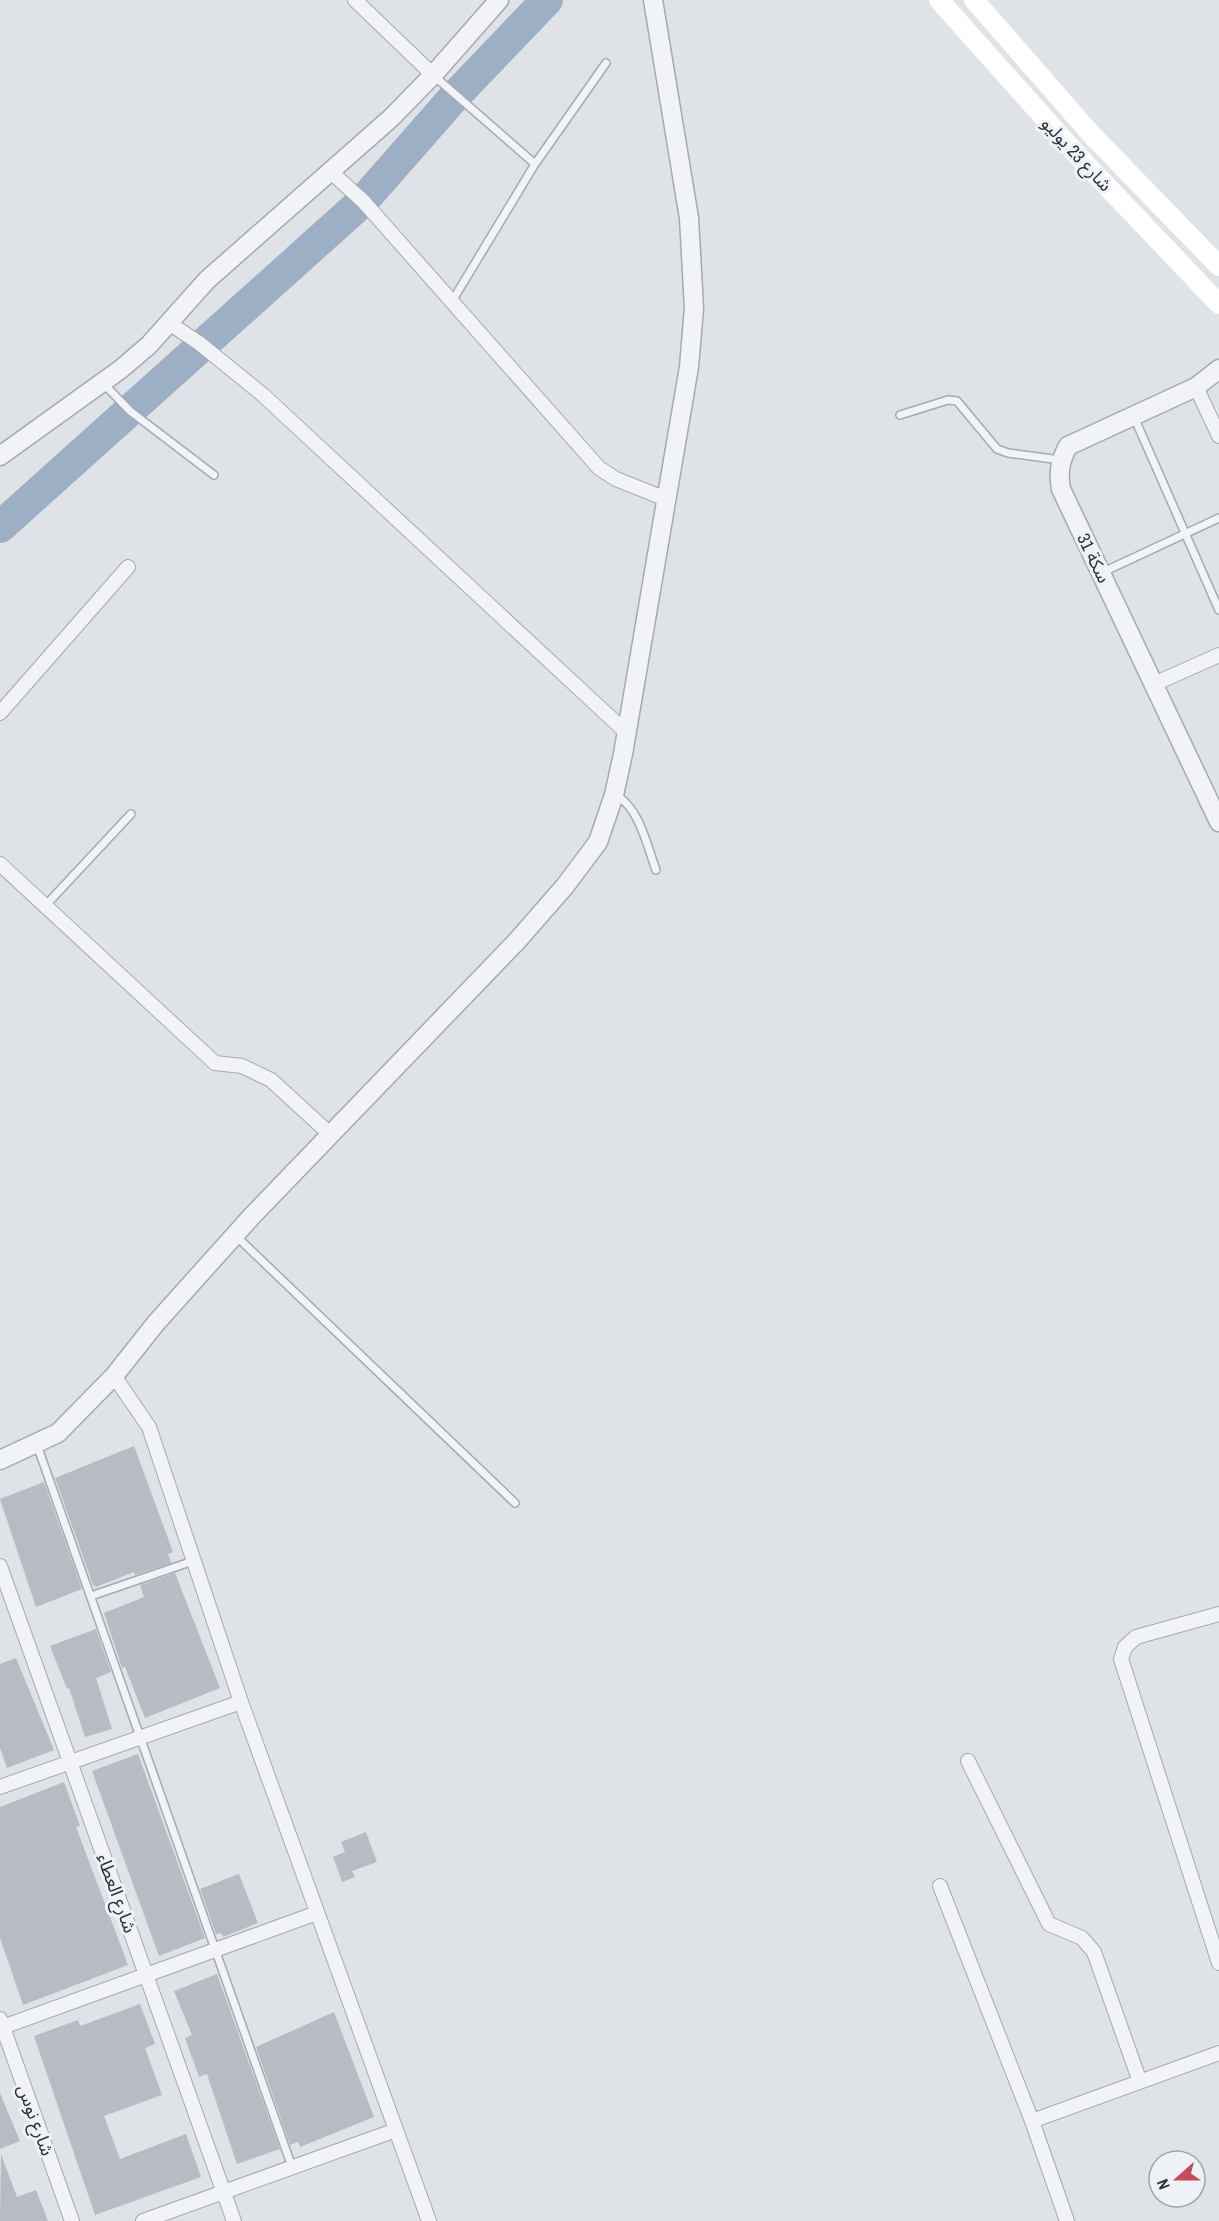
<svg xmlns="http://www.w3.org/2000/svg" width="1219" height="2221" viewBox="0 0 1219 2221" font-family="'Archivo Narrow','Noto Sans Arabic',sans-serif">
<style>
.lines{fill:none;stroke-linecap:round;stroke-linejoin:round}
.river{stroke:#9dafc4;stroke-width:32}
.building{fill:#b7bbc3}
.service-casing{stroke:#a5a9b1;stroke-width:10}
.minor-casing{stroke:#a5a9b1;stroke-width:16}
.tertiary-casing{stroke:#a5a9b1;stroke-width:21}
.service{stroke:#f1f3f6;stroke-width:7}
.minor{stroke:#f1f3f6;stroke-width:14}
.tertiary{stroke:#f1f3f6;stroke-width:18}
.secondary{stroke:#fff;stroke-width:20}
.labels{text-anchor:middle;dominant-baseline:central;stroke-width:6;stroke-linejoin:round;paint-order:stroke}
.street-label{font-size:18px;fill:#29303d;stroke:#eef1f5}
</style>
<rect width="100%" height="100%" fill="#dfe2e7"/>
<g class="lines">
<path class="river" d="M0,527L363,201L456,95L547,0"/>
</g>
<path class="building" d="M134,1446L173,1552L168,1554L171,1563L135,1575L134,1572L96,1587L93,1585L55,1478Z
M44,1482L82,1589L36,1607L0,1499Z
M175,1573L220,1688L145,1718L125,1667L122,1668L104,1613L144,1597L140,1585Z
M96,1629L111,1672L96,1678L112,1729L85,1737L69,1688L67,1689L50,1646Z
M16,1658L54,1750L7,1768L0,1748V1664Z
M138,1754L205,1938L159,1956L92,1771Z
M64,1782L80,1826L76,1827L128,1965L23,2005L0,1938V1807Z
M366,1832L377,1862L352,1871L355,1877L342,1882L333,1857L345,1852L341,1842Z
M239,1874L258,1923L223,1937L221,1933L216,1934L200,1889Z
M217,1974L280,2149L237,2164L207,2074L199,2077L185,2038L192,2035L174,1991Z
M140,2004L155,2044L145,2048L162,2095L104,2116L120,2159L186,2134L201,2177L95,2215L34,2036L78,2020L80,2026Z
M334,2012L374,2117L300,2147L298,2142L290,2145L256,2047Z
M0,2093L20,2141L0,2149Z
M1,2154L17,2197L36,2190L48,2221H0Z"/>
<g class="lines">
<defs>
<path id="service" d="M433,75L535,164
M451,303L535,164L606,63
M103,383L130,411L214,475
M900,415L948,400L957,401L997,449L1008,453L1060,460
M1134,417L1219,610
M1101,573L1219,518
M615,795C639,806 647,846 656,870
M45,906L131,814
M235,1235L515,1503
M37,1445L292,2167
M91,1596L193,1561"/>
<path id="minor" d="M355,0L433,75
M331,172L363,201L599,468L616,479L666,499
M169,323L199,343L263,395L627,733
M1196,387L1219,436
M1154,684L1219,655
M0,713L128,567
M0,864L215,1063L242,1066L271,1080L331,1135
M114,1376L149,1427L241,1702L429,2221
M0,1566L234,2221
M1219,1614L1136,1637L1125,1647L1121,1659L1219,1963
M968,1761L1049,1924L1082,1938L1094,1952L1140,2082
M0,1787L241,1702
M940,1886L1032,2121L1067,2221
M0,2019L72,2221
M0,2028L317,1913
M1032,2121L1219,2053
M143,2221L396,2130"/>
<path id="tertiary" d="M1219,369L1196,387L1068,446C1060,461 1058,472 1061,489L1219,822
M0,456L121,369L149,345L207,280L391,118L433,75L499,0
M0,1460L58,1433L114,1376L156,1323L252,1216L517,941L565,886L598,842L614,795L623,754L689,367L694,308L689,218L653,0"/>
</defs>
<use href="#service" class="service-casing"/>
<use href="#minor" class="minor-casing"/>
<use href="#tertiary" class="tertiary-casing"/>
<use href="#service" class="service"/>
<use href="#minor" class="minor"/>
<use href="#tertiary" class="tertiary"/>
<path class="secondary" d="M939,0L1080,158L1219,304
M974,0L1091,134L1219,266"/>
</g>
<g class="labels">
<g class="street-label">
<text transform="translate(1077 154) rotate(47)">شارع 23 يوليو</text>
<text transform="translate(1094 558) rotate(64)">سكة 31</text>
<text transform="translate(117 1893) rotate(70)">شارع العطاء</text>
<text transform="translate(36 2120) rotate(70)">شارع نوس</text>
</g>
</g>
<g transform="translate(1177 2179) rotate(249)"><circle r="28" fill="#eef1f5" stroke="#9fa4ab" stroke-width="1.5"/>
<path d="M0-4.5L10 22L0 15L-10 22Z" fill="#c24d5c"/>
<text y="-9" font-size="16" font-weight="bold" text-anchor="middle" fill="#29303d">N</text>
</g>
</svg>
